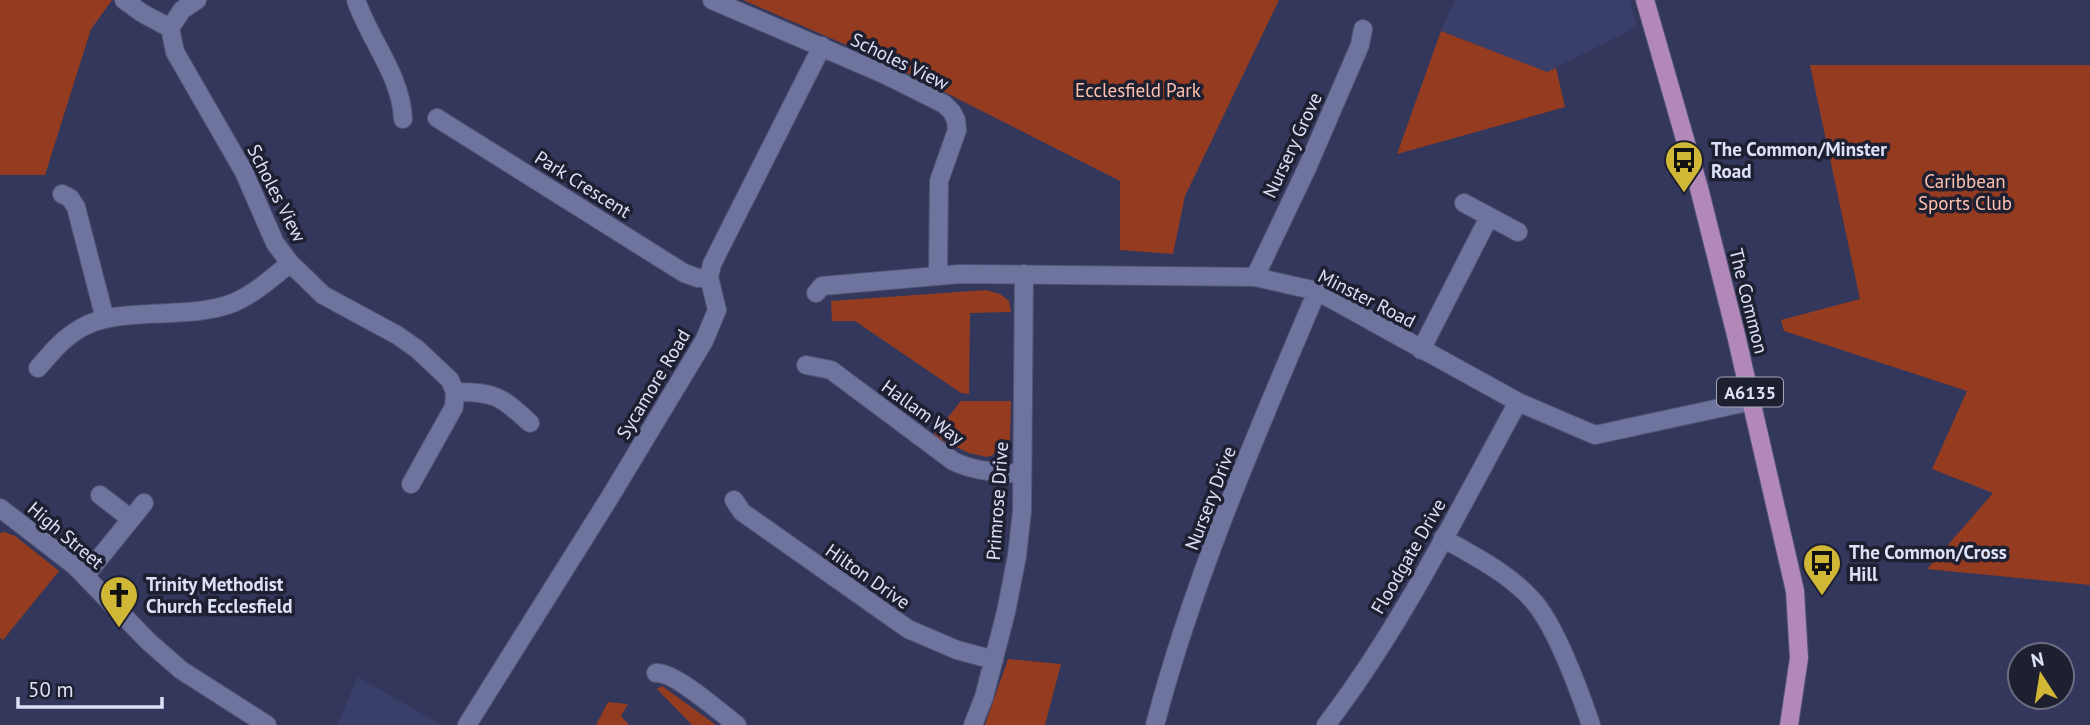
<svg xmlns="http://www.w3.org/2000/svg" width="2090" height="725" viewBox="0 0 2090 725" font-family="'PT Sans',sans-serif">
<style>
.built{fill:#3a3f6a}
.green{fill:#953c20}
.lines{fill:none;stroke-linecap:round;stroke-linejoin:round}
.minor-casing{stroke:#515474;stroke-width:20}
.tertiary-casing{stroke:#515474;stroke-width:20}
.primary-casing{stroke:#515474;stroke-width:20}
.minor{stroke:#6e749e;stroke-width:18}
.tertiary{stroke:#6e749e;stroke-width:18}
.primary{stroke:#b188b8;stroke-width:18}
.labels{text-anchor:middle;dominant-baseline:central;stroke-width:7;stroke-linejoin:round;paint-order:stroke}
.shield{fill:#1e2031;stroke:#a3a7bc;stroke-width:2}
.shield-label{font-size:18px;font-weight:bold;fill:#dce1f8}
.street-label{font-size:19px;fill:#dce1f8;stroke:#1e2031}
.park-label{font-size:19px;fill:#ffc0ad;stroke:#1e2031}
.poi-label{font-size:19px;font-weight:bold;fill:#dce1f8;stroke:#1e2031;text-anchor:start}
</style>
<rect width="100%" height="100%" fill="#33375c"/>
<path class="built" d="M1455,0H1630L1637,27L1547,72L1441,31Z
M358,677L442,725H337Z"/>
<path class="green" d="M0,0H112L91,29L45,175H0Z
M743,0H1279L1185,196L1173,254L1120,250V181L883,61Z
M1441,31L1547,72L1556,68L1565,107L1397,154Z
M1810,65H2090V585L1927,569L1993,493L1932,469L1967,391L1784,331L1781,320L1860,299Z
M986,290L1000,294L1009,301L1011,312L970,313L969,394L961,393L855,321H832L831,301Z
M961,401H1011L1010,439L1003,451L987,457L969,453L933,436Z
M4,532L15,536L59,571L3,640L0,638V533Z
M1008,659L1061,664L1045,725H985Z
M662,686L716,725H692L657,689Z
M608,702L628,704L621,716L629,725H596Z"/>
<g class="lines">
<defs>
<path id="minor" d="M124,0L142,13L170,28
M197,0L182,10L170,28L175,52L244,172L275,243L290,263L323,295L397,335L417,349L450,380L455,392L454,407L411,484
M356,0C370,41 401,75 403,119
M712,0L886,75L944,104L952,112L956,120L957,130L939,181L938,275
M437,118L684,273L698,278L709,277
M62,194L70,198L76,207L105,319
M1464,203L1518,232
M1255,277L1307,168L1360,45L1363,29
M816,293L822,286L960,274L1255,277L1317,291L1518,402L1595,435L1752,401
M1421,350L1489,217
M806,365L831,370L953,461C975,472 998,472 1022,474
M38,368C51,353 63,338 81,328C120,305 187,321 233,303C254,294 272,278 290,263
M455,392C494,391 502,397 530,423
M100,495L131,519
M734,500L742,512L908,629L957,650L994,660
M1443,538C1475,557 1511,574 1535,603C1558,631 1579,690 1591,725
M85,576L144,503
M656,673C674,671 721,713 737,725
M467,725L610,497L704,341L717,310L709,277L712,264L822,46
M973,725L984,697L1006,612L1017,556L1022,511L1024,274
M1155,725C1194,576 1257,433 1317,291
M1326,725C1402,626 1458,511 1518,402"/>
<path id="tertiary" d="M0,508L74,565L149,642L181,670L267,725"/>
<path id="primary" d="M1645,0L1699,188L1736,335L1795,591L1799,658L1789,725"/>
</defs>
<use href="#minor" class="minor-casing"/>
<use href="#tertiary" class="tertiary-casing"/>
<use href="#primary" class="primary-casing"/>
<use href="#minor" class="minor"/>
<use href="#tertiary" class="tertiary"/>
<use href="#primary" class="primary"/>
</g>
<defs>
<symbol id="bus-pin" viewBox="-11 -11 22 30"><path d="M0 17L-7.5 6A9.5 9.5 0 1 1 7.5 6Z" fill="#d1b736" stroke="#1e2031"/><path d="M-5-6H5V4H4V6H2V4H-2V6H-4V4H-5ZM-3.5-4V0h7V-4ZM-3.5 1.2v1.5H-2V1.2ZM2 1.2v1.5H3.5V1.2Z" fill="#111"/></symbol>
<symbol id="church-pin" viewBox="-11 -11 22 30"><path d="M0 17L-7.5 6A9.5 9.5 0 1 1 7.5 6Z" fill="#d1b736" stroke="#1e2031"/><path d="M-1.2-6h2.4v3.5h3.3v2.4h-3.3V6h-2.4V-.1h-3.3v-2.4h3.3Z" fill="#111"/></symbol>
</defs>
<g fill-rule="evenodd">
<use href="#bus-pin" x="1662" y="138" width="44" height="60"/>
<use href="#bus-pin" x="1800" y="541" width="44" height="60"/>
<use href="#church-pin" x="97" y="573" width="44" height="60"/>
</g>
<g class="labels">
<rect class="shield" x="1717" y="377.5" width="66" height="29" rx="5"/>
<g class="shield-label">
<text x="1750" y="392">A6135</text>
</g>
<g class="street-label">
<text transform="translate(900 61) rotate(26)">Scholes View</text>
<text transform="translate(1292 145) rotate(-65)">Nursery Grove</text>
<text transform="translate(583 184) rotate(32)">Park Crescent</text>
<text transform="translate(277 193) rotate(63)">Scholes View</text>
<text transform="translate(1367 298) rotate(27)">Minster Road</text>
<text transform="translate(1749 301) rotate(76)">The Common</text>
<text transform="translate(653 384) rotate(-59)">Sycamore Road</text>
<text transform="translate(923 412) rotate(36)">Hallam Way</text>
<text transform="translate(1210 498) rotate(-69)">Nursery Drive</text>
<text transform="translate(997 501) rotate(-86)">Primrose Drive</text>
<text transform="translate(66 535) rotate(40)">High Street</text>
<text transform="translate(1408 556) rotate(-60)">Floodgate Drive</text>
<text transform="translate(868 576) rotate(35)">Hilton Drive</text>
</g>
<g class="park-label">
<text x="1138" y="90">Ecclesfield Park</text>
<text x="1965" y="181">Caribbean<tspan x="1965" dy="22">Sports Club</tspan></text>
</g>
<g class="poi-label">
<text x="1711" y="149">The Common/Minster<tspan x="1711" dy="22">Road</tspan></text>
<text x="1849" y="552">The Common/Cross<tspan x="1849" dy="22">Hill</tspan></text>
<text x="146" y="584">Trinity Methodist<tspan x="146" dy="22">Church Ecclesfield</tspan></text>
</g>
</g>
<g transform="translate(2041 676) rotate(348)"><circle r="33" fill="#1e2031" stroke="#6a6d81" stroke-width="2"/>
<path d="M0-5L12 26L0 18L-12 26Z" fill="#d1b736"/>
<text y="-10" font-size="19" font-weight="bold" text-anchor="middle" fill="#dce1f8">N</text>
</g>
<path d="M18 697v10h144v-10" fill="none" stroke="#dce1f8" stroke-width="3.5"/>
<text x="28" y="697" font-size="21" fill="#dce1f8" stroke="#1e2031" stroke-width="5" paint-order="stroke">50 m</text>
</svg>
